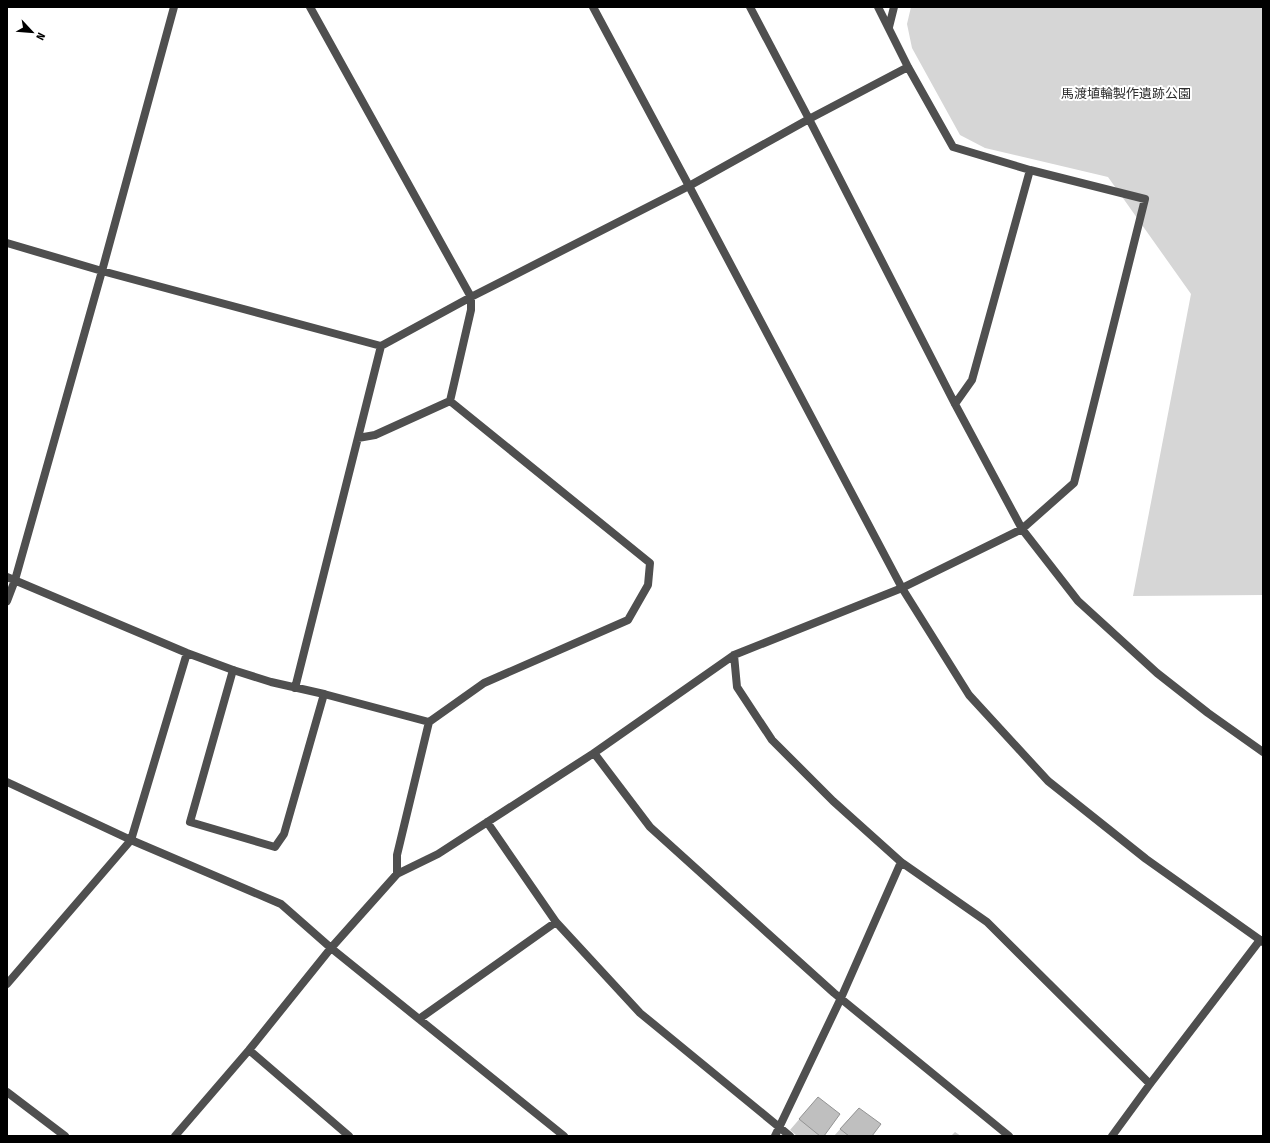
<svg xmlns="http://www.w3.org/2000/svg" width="1270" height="1143" viewBox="0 0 1270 1143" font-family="'Fira Sans Condensed','Noto Sans JP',sans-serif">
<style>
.green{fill:#d6d6d6}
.shadow{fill:#0003}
.building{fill:#bfbfbf;stroke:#939393}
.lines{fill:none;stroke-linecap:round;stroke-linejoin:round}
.service{stroke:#4f4f4f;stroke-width:8}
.minor{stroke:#4f4f4f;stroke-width:8}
.tertiary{stroke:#4f4f4f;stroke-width:8}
.labels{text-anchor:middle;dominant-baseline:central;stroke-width:4;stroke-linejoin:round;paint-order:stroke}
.park-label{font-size:13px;fill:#2d2d2d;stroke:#fff}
</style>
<rect width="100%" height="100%" fill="#fff"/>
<path class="green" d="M911,7H1263V595L1133,596L1191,294L1108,177L985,148L960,135L912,48L907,24Z"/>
<path class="shadow" d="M808,1109L823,1136H797L790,1130Z
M859,1109L871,1136H834L849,1119Z
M955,1132L961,1136H951Z"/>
<path class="building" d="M818,1097L840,1114L824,1136H820L799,1119Z
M859,1108L881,1124L872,1136H849L840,1129Z"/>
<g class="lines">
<path class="service" d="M233,670L190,822L275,847L284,834L324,694"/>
<path class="minor" d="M310,7L471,297V310L450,401L650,563L648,585L628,620L484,683L429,722L397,855V874
M750,7L809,119L955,404L1022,529L1078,601L1157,673L1208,713L1263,752
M889,27L894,7
M7,243L102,271L381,346
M955,404L972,380L1030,170
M358,438L375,435L450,401
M7,577L187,653L233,670L271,682L324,694L429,722
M7,601L15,580L102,271L174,7
M734,655L737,687L772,740L833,801L901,862L987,922L1150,1084
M295,688L381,346L471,297L689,186L809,119L908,67
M594,753L650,827L834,993L1009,1136
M7,782L131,840L281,904L331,948L564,1136
M487,822L556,922L640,1013L790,1136
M7,984L131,840L187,653
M419,1019L556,922
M249,1050L349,1136
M7,1092L65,1136
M175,1136L249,1050L331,948L397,874L438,854L594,753L734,655L902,588L1022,529L1074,483L1145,199L1030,170L953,147L908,67L878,7
M775,1136L841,998L901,862
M1112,1136L1150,1084L1260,940"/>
<path class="tertiary" d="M593,7L689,186L902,588L969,695L1048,781L1146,859L1263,942"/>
</g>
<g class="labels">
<g class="park-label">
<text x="1126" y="93">馬渡埴輪製作遺跡公園</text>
</g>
</g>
<rect width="1270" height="1143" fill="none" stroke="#000000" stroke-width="16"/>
<g transform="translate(32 32) rotate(116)" stroke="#ffffff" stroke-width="3" paint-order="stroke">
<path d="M0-3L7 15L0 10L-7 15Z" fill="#000000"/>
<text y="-6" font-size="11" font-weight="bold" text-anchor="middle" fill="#000000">N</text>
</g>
</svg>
